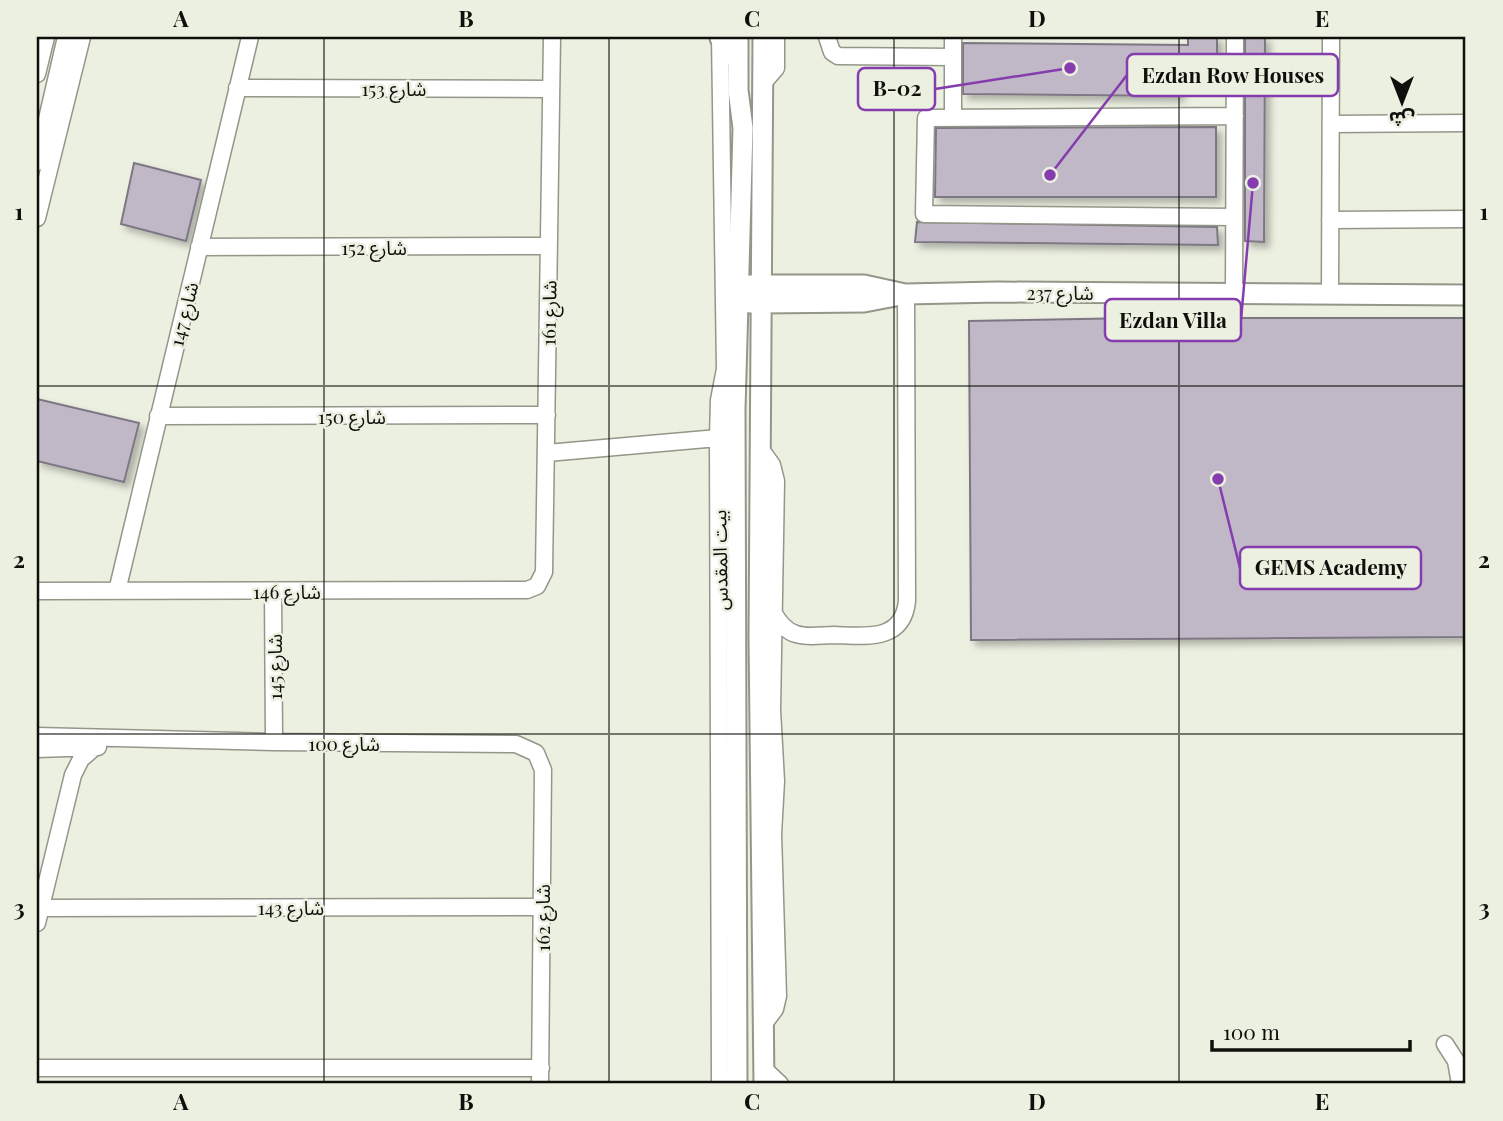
<svg xmlns="http://www.w3.org/2000/svg" width="1503" height="1121" viewBox="0 0 1503 1121" font-family="'Playfair Display','Noto Sans Arabic',serif">
<style>
.building{fill:#c0b8c6;stroke:#7e7783;stroke-width:2;filter:url(#shadow)}
.lines{fill:none;stroke-linecap:round;stroke-linejoin:round}
.minor-casing{stroke:#939688;stroke-width:19}
.tertiary-casing{stroke:#939688;stroke-width:23}
.minor{stroke:#fff;stroke-width:16}
.tertiary{stroke:#fff;stroke-width:19}
.grid{fill:none;stroke:#0f100b;stroke-width:2;stroke-opacity:0.55}
.labels{text-anchor:middle;dominant-baseline:central;stroke-width:5;stroke-linejoin:round;paint-order:stroke}
.street-label{font-size:19px;fill:#0f100b;stroke:#ecf0e1}
.leader{fill:none;stroke:#853cae;stroke-width:2.5}
.callout-dot{fill:#853cae;stroke:#ecf0e1;stroke-width:2.5}
.callout{fill:#ecf0e1;stroke:#853cae;stroke-width:2.5}
.callout-label{font-size:21px;text-anchor:middle;font-weight:bold;fill:#0f100b}
.neatline{fill:none;stroke:#0f100b;stroke-width:2.5}
.grid-label{font-size:23px;text-anchor:middle;font-weight:bold;fill:#0f100b}
</style>
<defs>
<filter id="shadow"><feDropShadow dx="5" dy="5" stdDeviation="3.5" flood-color="#0004"/></filter>
</defs>
<rect width="100%" height="100%" fill="#ecf0e1"/>
<path class="building" d="M1188,37H1217V81H1178L1179,96L963,94V43L1188,45Z
M1245,37H1265L1264,242L1245,241Z
M1216,127V197H935L936,128Z
M134,163L201,180L186,241L121,224Z
M917,222L1217,227L1218,245L915,242Z
M1134,318H1466V637L971,640L969,321Z
M37,399L139,423L124,482L37,461Z"/>
<g class="lines">
<defs>
<path id="minor" d="M720,37L725,369L719,400L718,438L720,1084
M827,37L832,52L838,56L953,57
M37,74L46,37
M764,82L776,68V37
M237,88L551,89
M953,118V37
M1331,124L1466,123
M37,162L66,37
M1233,217L924,214L926,118L1235,116
M37,218L82,37
M1330,220L1466,219
M199,247L549,246
M1234,292L1235,37
M1330,294L1331,37
M158,416L547,415
M762,451L772,465L776,481L772,710L776,781L773,834L778,996L775,1009L763,1025
M547,453L718,438
M37,591L527,590L537,586L544,572L552,37
M117,591L250,37
M273,591L274,742
M773,612C778,621 785,631 796,634C807,638 822,635 834,635C865,636 903,642 907,601L906,294
M37,736L274,742L516,744L536,753L543,770L540,1084
M37,749L98,747
M40,908L542,907
M37,923L73,775L81,759L95,747
M1445,1044L1456,1061L1460,1084
M37,1068H541
M764,1069L780,1084"/>
<path id="tertiary" d="M763,37L759,637L764,1084
M720,38L738,61
M750,285H864L905,294
M750,303L864,302L906,294L997,292L1466,295
M718,438L734,410
M737,1084L735,409L743,128L738,90V37"/>
</defs>
<use href="#minor" class="minor-casing"/>
<use href="#tertiary" class="tertiary-casing"/>
<use href="#minor" class="minor"/>
<use href="#tertiary" class="tertiary"/>
</g>
<path class="grid" d="M324,37V1084M609,37V1084M894,37V1084M1179,37V1084M37,386H1466M37,734H1466"/>
<g class="labels">
<g class="street-label">
<text x="394" y="88">شارع 153</text>
<text x="374" y="247">شارع 152</text>
<text x="1060" y="292">شارع 237</text>
<text transform="translate(548 313) rotate(-89)">شارع 161</text>
<text transform="translate(183 314) rotate(-76)">شارع 147</text>
<text x="352" y="416">شارع 150</text>
<text transform="translate(719 560) rotate(-91)">بيت المقدس</text>
<text x="287" y="591">شارع 146</text>
<text transform="translate(274 667) rotate(-90)">شارع 145</text>
<text x="344" y="743">شارع 100</text>
<text x="291" y="907">شارع 143</text>
<text transform="translate(542 918) rotate(-90)">شارع 162</text>
</g>
</g>
<path class="leader" d="M1050 175L1127 75M1070 68L935 89M1253 183L1241 320M1218 479L1240 568"/>
<g class="callout-dot">
<circle cx="1050" cy="175" r="7"/>
<circle cx="1070" cy="68" r="7"/>
<circle cx="1253" cy="183" r="7"/>
<circle cx="1218" cy="479" r="7"/>
</g>
<g class="callout">
<rect x="1127" y="54" width="211" height="42" rx="7"/>
<rect x="858" y="68" width="77" height="42" rx="7"/>
<rect x="1105" y="299" width="136" height="42" rx="7"/>
<rect x="1240" y="547" width="181" height="42" rx="7"/>
</g>
<g class="callout-label">
<text x="1233" y="83">Ezdan Row Houses</text>
<text x="897" y="96">B-02</text>
<text x="1173" y="328">Ezdan Villa</text>
<text x="1331" y="575">GEMS Academy</text>
</g>
<rect width="1503" height="1121" fill="none" stroke="#ecf0e1" stroke-width="77"/>
<g transform="translate(1402 102) rotate(180)" stroke="#ecf0e1" stroke-width="5" paint-order="stroke">
<path d="M0-5L12 26L0 18L-12 26Z" fill="#0f100b"/>
<text y="-10" font-size="19" font-weight="bold" text-anchor="middle" fill="#0f100b">ش</text>
</g>
<path d="M1212 1040v10h198v-10" fill="none" stroke="#0f100b" stroke-width="3.5"/>
<text x="1223" y="1040" font-size="21" fill="#0f100b" stroke="#ecf0e1" stroke-width="5" paint-order="stroke">100 m</text>
<rect x="38" y="38" width="1426" height="1044" class="neatline"/>
<g class="grid-label">
<text x="181" y="27">A</text>
<text x="466" y="27">B</text>
<text x="752" y="27">C</text>
<text x="1037" y="27">D</text>
<text x="1322" y="27">E</text>
<text x="19" y="220">1</text>
<text x="1484" y="220">1</text>
<text x="19" y="568">2</text>
<text x="1484" y="568">2</text>
<text x="19" y="916">3</text>
<text x="1484" y="916">3</text>
<text x="181" y="1110">A</text>
<text x="466" y="1110">B</text>
<text x="752" y="1110">C</text>
<text x="1037" y="1110">D</text>
<text x="1322" y="1110">E</text>
</g>
</svg>
